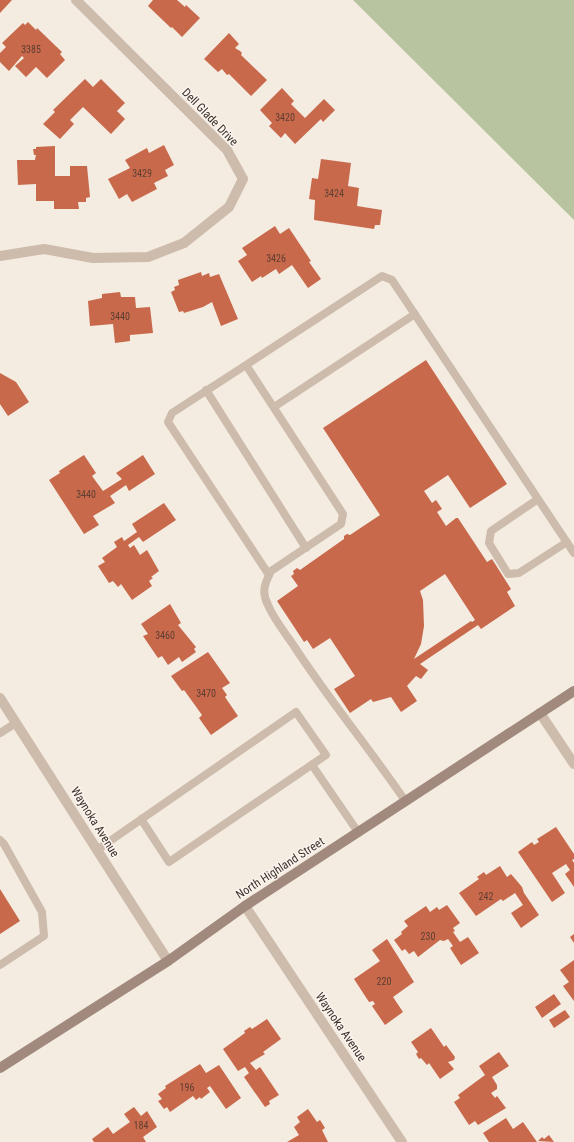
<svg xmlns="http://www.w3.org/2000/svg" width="574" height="1142" viewBox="0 0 574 1142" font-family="'Roboto Condensed',sans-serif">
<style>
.green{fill:#b8c4a0}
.building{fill:#c8694b;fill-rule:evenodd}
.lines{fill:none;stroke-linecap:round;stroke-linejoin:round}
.service{stroke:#cdbbac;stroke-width:8}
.minor{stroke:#cdbbac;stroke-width:10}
.tertiary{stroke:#cdbbac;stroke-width:10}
.secondary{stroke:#a18a7d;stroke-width:10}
.labels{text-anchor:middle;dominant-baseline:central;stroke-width:3;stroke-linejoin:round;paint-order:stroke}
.number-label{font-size:10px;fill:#5e3e33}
.street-label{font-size:12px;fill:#3b302b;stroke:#fbf5ee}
</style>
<rect width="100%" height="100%" fill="#f4ebe1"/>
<path class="green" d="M353,0H574V220Z"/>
<path class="building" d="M0,0H12L0,13Z
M153,0H177L185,7L186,5L200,18L182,37L172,27L171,28L148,6Z
M28,22L36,30L37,28L62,52L60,54L65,60L47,78L36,67L26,77L15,66L24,58L22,56L9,71L0,62V53L6,47L2,43L23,23L25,25Z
M229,33L239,44L235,48L240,51L242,53L241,55L267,80L251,96L229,74L227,75L222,69L218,72L204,59Z
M85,79L93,87L101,79L125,103L117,111L125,119L111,134L83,107L70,120L74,124L60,139L43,124L55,112L53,110Z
M282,88L294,101L291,104L305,118L324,99L335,110L323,122L321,119L295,144L285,133L281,138L269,126L272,123L260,110Z
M164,145L174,165L165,170L168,176L154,183L157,189L132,202L127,194L119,199L108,179L130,168L125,160L147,148L149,153Z
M55,146V176H70V166H87L90,197L86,198V202H78L79,209H54V201H36V184L18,185L17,160H35L36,155H34L33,149H36V147Z
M321,159L351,163L348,186L359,188L357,206L382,210L380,225H375L374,229L314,220L315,200L309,199L312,178L318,179Z
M275,226L280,234L289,228L311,261L309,262L321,279L308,288L292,265L279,274L276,269L262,278L261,276L252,282L238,261L247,255L242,248Z
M201,272L202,276L209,273L210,277L219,274L238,319L221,326L212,302L203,307L184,313L183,311L179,312L171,292L175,290L174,287L179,285L178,280Z
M120,292L121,297H135L136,308L150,307L153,333L130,335V341L115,343L113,324L90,326L88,301L102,298V294Z
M426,360L507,484L470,508L448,475L424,491L432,503L436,500L442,509L437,512L446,526L456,518H458L487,562L492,559L511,589L507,592L515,606L481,629L478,625L420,664L428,670L421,679L416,676L407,686L417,701L401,712L391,697L373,702L371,699L350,713L334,689L355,676L330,638L313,649L307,640L304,642L277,601L298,586L291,576L294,574L293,571L297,568L300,570L344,539V536L347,534L350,535L380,515L323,428ZM445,574L475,620L472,622L471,621L414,659L421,644L424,626L423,600L420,591Z
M0,373L16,382L29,402L8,416L0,404Z
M84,455L96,473L92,476L103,491L122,479L116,473L143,455L155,474L129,491L126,485L110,496L115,503L93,516L99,525L84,534L49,480L60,473L59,471Z
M164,503L176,520L143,542L139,537L128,545L130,548L134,545L140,555L147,550L159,571L151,577L153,578L149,581L152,586L132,600L121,584L118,587L113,581L109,583L98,566L105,562L102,558L117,547L114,542L122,537L124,541L137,532L132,524Z
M170,604L181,623L178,625L196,647L194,649L196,652L182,662L179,657L168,665L162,656L158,658L143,636L148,634L141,624Z
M208,652L230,683L222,688L227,695L225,697L238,716L211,735L199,718L202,715L184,690L182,691L171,676Z
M556,827L574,854V859L572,860L574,863V887L565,874L570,870L566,864L552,873L565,893L552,902L518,852L532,842L534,845L539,842L537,839Z
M500,866L507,877L511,874L522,887L524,893L539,915L521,928L511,913L523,905L515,893L503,901L501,899L476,916L459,893L479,879L477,877L484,872L486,875Z
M0,889L20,921L0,934Z
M447,905L460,923L453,928L455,931L453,932L460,942L468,937L479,953L461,965L450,948L453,946L448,939L444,941L440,940L418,957L414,951L409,954L405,949L402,951L394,940L402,934L401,932L408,926L404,921L426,906L430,912L437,907L439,910Z
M574,934V943L570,937Z
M387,939L414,982L393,997L403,1012L385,1025L372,1006L375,1004L373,1001L369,1002L354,979L380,961L372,950Z
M574,960V1001L563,986L569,982L560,970Z
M554,994L561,1004L542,1018L535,1007Z
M565,1010L570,1017L554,1028L549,1020Z
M267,1019L281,1039L263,1052L265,1054L250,1063L256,1070L260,1067L279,1095L269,1101L270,1104L265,1107L244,1077L249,1073L245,1067L238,1071L223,1049L245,1033L244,1031L250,1027L252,1029Z
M431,1028L444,1047L446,1045L455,1057L454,1060L448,1062L454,1069L440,1079L429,1063L427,1065L421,1058L419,1059L416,1054L418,1052L411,1042Z
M499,1052L509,1066L492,1077L497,1085V1089L491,1093L495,1098L497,1096L506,1108L478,1125L475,1121L469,1125L454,1102L460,1098L458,1095L485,1075L479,1066Z
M200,1064L206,1073L219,1065L241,1098L226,1109L210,1086L207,1088L210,1092L201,1099L200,1097L196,1100L193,1096L170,1112L167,1107L164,1109L158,1101L162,1099L158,1094L166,1088L165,1086Z
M134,1107L141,1116L147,1111L157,1127L143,1137L146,1142H94L92,1139L108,1127L113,1134L130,1122L124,1114Z
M308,1109L317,1122L320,1120L325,1128L322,1130L328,1142H287L299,1135L294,1127L300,1122L297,1117Z
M506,1118L513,1129L523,1122L537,1142H489L483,1133Z
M549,1135L554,1142L538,1141L542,1137L544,1139Z"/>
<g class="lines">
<path class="service" d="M246,365L382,276L392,280L574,553
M206,390L306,548
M274,407L415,314
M538,499L491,531L489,543L508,574L519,573L567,542
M269,575L168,422L172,413L246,365L343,514L341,524L271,571C265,583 261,592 268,605C274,619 285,633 294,646C329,700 370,749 406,802
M0,733L16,723
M312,765L358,832
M0,840L4,844L42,912L44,936L0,965
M97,850L296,712L326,755L169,862L141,819"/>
<path class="minor" d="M0,256L44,249L93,258L148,257L184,243L229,207L243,179L227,150L76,0
M540,713L574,764
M245,906L402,1142"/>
<path class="tertiary" d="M0,698L168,961"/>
<path class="secondary" d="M0,1068L168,961L245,906L574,691"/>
</g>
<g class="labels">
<g class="number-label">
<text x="31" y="49">3385</text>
<text x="285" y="117">3420</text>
<text x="142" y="173">3429</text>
<text x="334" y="193">3424</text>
<text x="276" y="258">3426</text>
<text x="120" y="316">3440</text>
<text x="86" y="494">3440</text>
<text x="165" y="635">3460</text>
<text x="206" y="693">3470</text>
<text x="486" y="896">242</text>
<text x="428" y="936">230</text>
<text x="384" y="981">220</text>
<text x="187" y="1087">196</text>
<text x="141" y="1125">184</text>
</g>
<g class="street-label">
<text transform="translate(210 117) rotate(46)">Dell Glade Drive</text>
<text transform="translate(95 822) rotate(58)">Waynoka Avenue</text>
<text transform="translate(280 868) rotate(-33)">North Highland Street</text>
<text transform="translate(341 1027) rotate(56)">Waynoka Avenue</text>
</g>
</g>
</svg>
